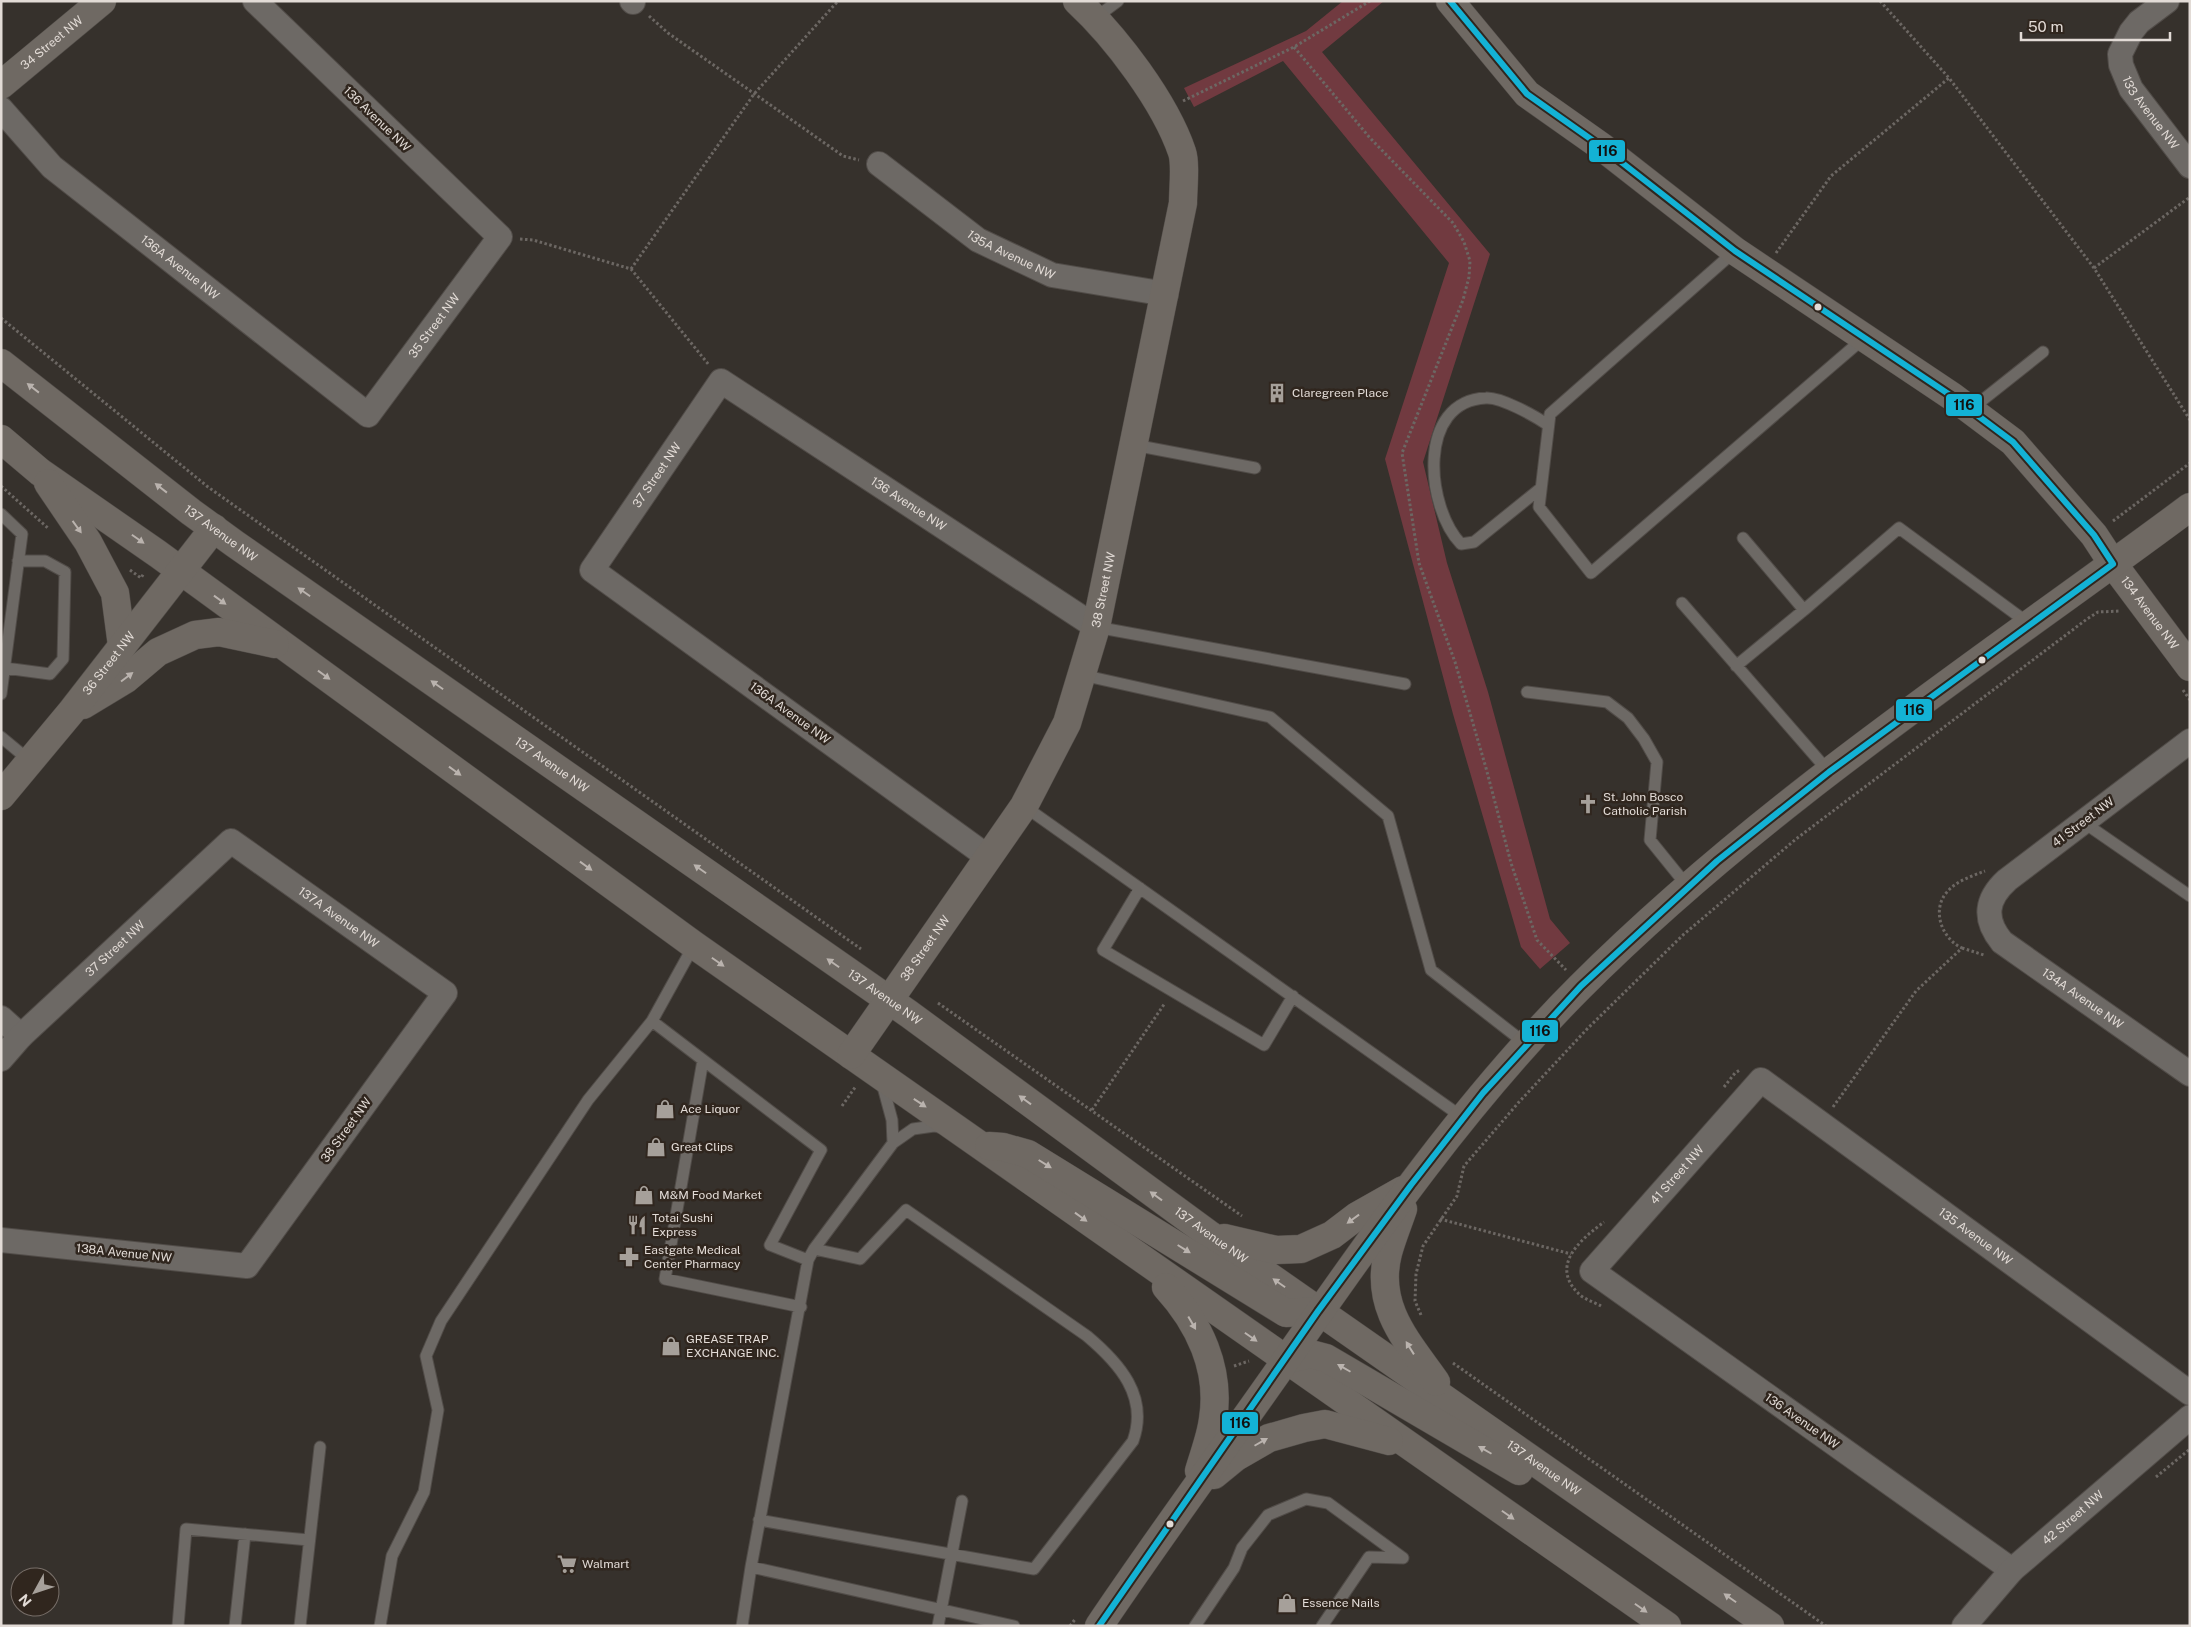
<svg xmlns="http://www.w3.org/2000/svg" width="2191" height="1627" viewBox="0 0 2191 1627" font-family="'Public Sans',sans-serif">
<style>
.green{fill:#713a40}
.lines{fill:none;stroke-linecap:round;stroke-linejoin:round}
.lane-casing{stroke:#514c48;stroke-width:13}
.street-casing{stroke:#514c48;stroke-width:26}
.secondary-casing{stroke:#514c48;stroke-width:29}
.path{stroke:#6c6763;stroke-width:3;stroke-dasharray:2.5 2.5;stroke-linecap:butt}
.lane{stroke:#6d6965;stroke-width:11}
.street{stroke:#6d6965;stroke-width:24}
.secondary{stroke:#6f6963;stroke-width:28}
.bus-1-casing{stroke:#30261e;stroke-width:10}
.bus-1{stroke:#13b2d5;stroke-width:6}
.oneway{fill:#bab3ae}
.bus-dot{fill:#e2dbd6;stroke:#30261e;stroke-width:2}
.labels{text-anchor:middle;dominant-baseline:central;stroke-width:5;stroke-linejoin:round;paint-order:stroke}
.street-label{font-size:12px;fill:#e2dbd6;stroke:#30261e}
.poi-label{font-size:12px;fill:#e2dbd6;stroke:#30261e;text-anchor:start}
.line-badge{stroke:#30261e;stroke-width:2}
.pale-badge-label{font-size:14px;text-anchor:middle;font-weight:bold;fill:#111}
</style>
<rect width="100%" height="100%" fill="#36312c"/>
<path class="green" d="M1343,1H1384L1322,52L1490,254L1423,462L1447,563L1488,692L1550,919L1570,943L1540,969L1521,947L1453,714L1385,459L1449,263L1283,61L1194,107L1184,88L1306,31Z"/>
<g class="lines">
<defs>
<path id="lane" d="M1095,18L1118,1
M1735,251L1550,414L1539,507L1591,573L1864,338
M1970,410L2043,352
M1134,445L1255,468
M1541,488L1474,542L1461,544C1426,508 1416,401 1486,398C1501,397 1535,416 1548,425
M1,514L22,534L1,694
M1743,538L1804,610L1899,528L2028,623
M1682,603L1829,772
M1096,627L1405,684
M1736,666L1804,610
M5,668L50,674L63,659L65,572L45,561H18
M1082,675L1270,717L1388,816L1431,970L1526,1044
M1527,692L1607,702L1628,718L1644,739L1657,762L1650,840L1688,887
M1,737L30,761
M1024,806L1462,1117
M2083,822L2190,896
M1140,888L1103,950L1264,1045L1293,996
M652,1021L821,1150L770,1245L808,1260
M703,1060L665,1279L801,1307
M882,1083L892,1120L893,1143
M759,1520L1034,1569L1133,1441C1149,1396 1119,1363 1087,1336L906,1210L860,1259L814,1249
M751,1567L1014,1626
M178,1626L186,1529L309,1540
M235,1626L245,1534
M300,1626L320,1447
M380,1626L392,1556L424,1492L438,1410L426,1356L441,1321L588,1100L652,1021L694,945
M742,1626L751,1567L808,1260L814,1249L893,1143L913,1129L934,1126L943,1128
M938,1626L962,1501
M1195,1626L1234,1568L1242,1548L1268,1515L1306,1499L1328,1503L1403,1558
M1322,1626L1369,1557L1403,1558"/>
<g id="street">
<path d="M632,1L633,2"/>
<path id="s1" d="M2167,1L2139,22L2131,32L2120,54L2121,65L2131,89L2190,166"/>
<path id="s2" d="M1,109L52,167L368,415L500,237L255,1"/>
<path id="s3" d="M879,164L978,240L1052,275L1166,294"/>
<path id="s4" d="M2190,741L2007,880C1986,899 1983,919 2002,942L2190,1074"/>
<path id="s5" d="M988,857L592,570L721,381L1096,627"/>
<path d="M1,1018L21,1036"/>
<path id="s6" d="M1,1059L21,1036L231,841L445,993L247,1266L1,1240"/>
<path id="s7" d="M2012,1570L1592,1271L1761,1080L2190,1393"/>
<path id="s8" d="M1964,1626L2012,1570L2190,1417"/>
</g>
<g id="secondary">
<path id="s9" d="M1450,1L1527,94L1602,147L1735,251L1953,397L2013,442L2094,535L2113,564L2190,667"/>
<path id="s10" d="M1,85L102,1"/>
<path id="s11" d="M1,363L191,512L235,544L909,1014L1210,1235L1770,1626"/>
<path d="M1,439L40,472L158,554L694,945L1667,1626"/>
<path d="M48,483L88,542L115,593L122,646"/>
<path d="M83,705L126,679L158,652L195,635L219,632L275,644"/>
<path id="s12" d="M1,796L71,712L214,528"/>
<path id="s13" d="M851,1055L1024,806L1067,723L1096,627L1183,203C1183,189 1186,164 1182,152C1165,102 1116,37 1077,1"/>
<path d="M989,1146L1003,1147L1028,1154L1286,1313L1318,1311"/>
<path d="M1403,1209C1398,1224 1392,1238 1388,1253C1374,1307 1408,1342 1436,1382"/>
<path d="M1224,1238L1276,1250L1301,1249L1332,1235L1357,1216L1403,1190"/>
<path d="M1166,1287C1199,1323 1221,1369 1213,1419C1211,1436 1204,1454 1199,1471"/>
<path d="M1286,1360L1311,1354L1326,1358L1519,1471"/>
<path d="M1214,1475L1236,1457L1269,1438L1304,1428L1325,1424L1389,1441"/>
<path d="M1099,1626C1157,1540 1218,1457 1277,1373C1371,1238 1464,1103 1580,987C1763,804 1983,661 2190,507"/>
</g>
</defs>
<use href="#lane" class="lane-casing"/>
<use href="#street" class="street-casing"/>
<use href="#secondary" class="secondary-casing"/>
<path class="path" d="M1880,1L1949,78L2094,268L2190,420
M649,16L668,33L843,156L859,160
M1294,47L1370,138L1453,223L1464,242L1470,261L1469,277L1463,300L1402,453L1419,563L1455,662L1486,768L1511,863L1537,940L1566,970
M1183,101L1294,47L1370,1
M520,239L533,240L631,269L709,365
M1776,253L1831,176L1949,78
M2094,268L2190,197
M631,269L754,94L838,1
M1,318L208,487L861,949
M1,486L49,529
M2113,521L2190,463
M130,570L141,578L144,573
M2183,690L2190,700
M1962,948L1984,955
M938,1003L1242,1216
M1724,1087L1735,1073L1740,1070
M842,1106L856,1086
M1833,1107L1916,991L1962,948C1942,939 1931,910 1947,892C1956,881 1972,876 1985,871
M1092,1110L1165,1003
M1440,1219L1571,1254
M1601,1306C1594,1302 1583,1299 1578,1293C1549,1264 1583,1238 1604,1222
M1421,1315L1415,1301L1416,1274L1423,1246L1457,1196L1464,1166L1519,1102L1588,1028L1683,935L1796,839L2087,619L2098,612L2120,611
M1453,1363L1826,1626
M1234,1366L1249,1361
M2156,1477L2190,1449
M1070,1626L1076,1618"/>
<use href="#lane" class="lane"/>
<use href="#street" class="street"/>
<use href="#secondary" class="secondary"/>
<defs>
<path id="bus-1" d="M1450,1L1527,94L1602,147L1735,251L1953,397L2013,442L2094,535L2113,564
M1099,1626L1318,1311L1411,1185L1483,1093L1581,986L1717,861L1829,772L2113,564"/>
</defs>
<use href="#bus-1" class="bus-1-casing"/>
<use href="#bus-1" class="bus-1"/>
</g>
<defs><path id="oneway-solid" d="M-6-.8H1V-3.2L6.5 0L1 3.2V.8H-6Z" transform="scale(1.25)"/></defs>
<g class="oneway">
<use href="#oneway-solid" transform="translate(33 388) rotate(-142)"/>
<use href="#oneway-solid" transform="translate(161 488) rotate(-142)"/>
<use href="#oneway-solid" transform="translate(77 527) rotate(54)"/>
<use href="#oneway-solid" transform="translate(138 539) rotate(35)"/>
<use href="#oneway-solid" transform="translate(304 592) rotate(-145)"/>
<use href="#oneway-solid" transform="translate(220 600) rotate(36)"/>
<use href="#oneway-solid" transform="translate(324 675) rotate(36)"/>
<use href="#oneway-solid" transform="translate(127 677) rotate(-37)"/>
<use href="#oneway-solid" transform="translate(437 685) rotate(-145)"/>
<use href="#oneway-solid" transform="translate(455 771) rotate(36)"/>
<use href="#oneway-solid" transform="translate(586 866) rotate(36)"/>
<use href="#oneway-solid" transform="translate(700 869) rotate(-145)"/>
<use href="#oneway-solid" transform="translate(718 962) rotate(35)"/>
<use href="#oneway-solid" transform="translate(833 963) rotate(-145)"/>
<use href="#oneway-solid" transform="translate(1025 1100) rotate(-144)"/>
<use href="#oneway-solid" transform="translate(920 1103) rotate(34)"/>
<use href="#oneway-solid" transform="translate(1045 1164) rotate(32)"/>
<use href="#oneway-solid" transform="translate(1156 1196) rotate(-144)"/>
<use href="#oneway-solid" transform="translate(1081 1217) rotate(36)"/>
<use href="#oneway-solid" transform="translate(1353 1219) rotate(144)"/>
<use href="#oneway-solid" transform="translate(1184 1249) rotate(32)"/>
<use href="#oneway-solid" transform="translate(1279 1283) rotate(-145)"/>
<use href="#oneway-solid" transform="translate(1192 1323) rotate(60)"/>
<use href="#oneway-solid" transform="translate(1251 1337) rotate(35)"/>
<use href="#oneway-solid" transform="translate(1410 1348) rotate(-122)"/>
<use href="#oneway-solid" transform="translate(1344 1368) rotate(-150)"/>
<use href="#oneway-solid" transform="translate(1261 1442) rotate(-30)"/>
<use href="#oneway-solid" transform="translate(1485 1450) rotate(-150)"/>
<use href="#oneway-solid" transform="translate(1508 1515) rotate(35)"/>
<use href="#oneway-solid" transform="translate(1730 1598) rotate(-145)"/>
<use href="#oneway-solid" transform="translate(1641 1608) rotate(35)"/>
</g>
<defs>
<symbol id="building-bare" viewBox="-9 -9 18 18"><path d="M-4-6H4V6H1V3H-1V6H-4ZM-2.5-4.3h1.7v1.8h-1.7ZM.8-4.3h1.7v1.8H.8ZM-2.5-1h1.7V.8h-1.7ZM.8-1h1.7V.8H.8Z" fill="#a6a09a" stroke="#30261e" stroke-width="2.5" paint-order="stroke"/></symbol>
<symbol id="church-bare" viewBox="-9 -9 18 18"><path d="M-1.2-6h2.4v3.5h3.3v2.4h-3.3V6h-2.4V-.1h-3.3v-2.4h3.3Z" fill="#a6a09a" stroke="#30261e" stroke-width="2.5" paint-order="stroke"/></symbol>
<symbol id="shop-bare" viewBox="-9 -9 18 18"><path d="M-5-2.5h2.3a2.7 3.5 0 0 1 5.4 0H5L5.5 6h-11ZM-1.5-2.5h3a1.5 2.3 0 0 0-3 0Z" fill="#a6a09a" stroke="#30261e" stroke-width="2.5" paint-order="stroke"/></symbol>
<symbol id="restaurant-bare" viewBox="-9 -9 18 18"><path d="M-5-6h1v4h1v-4h1v4h1v-4h1v5L-1.5 .5V6h-2V.5L-5-1ZM5-6V6H3V1.5H1.5Q1.5-4 5-6Z" fill="#a6a09a" stroke="#30261e" stroke-width="2.5" paint-order="stroke"/></symbol>
<symbol id="pharmacy-bare" viewBox="-9 -9 18 18"><path d="M-2-6h4v4h4v4h-4v4h-4v-4h-4v-4h4Z" fill="#a6a09a" stroke="#30261e" stroke-width="2.5" paint-order="stroke"/></symbol>
<symbol id="supermarket-bare" viewBox="-9 -9 18 18"><path d="M-6-5.5h2.5l.6 2H6L4.5 2H-2.5L-4.4-4H-6ZM-1.5 3.2a1.3 1.3 0 1 0 .1 0ZM3 3.2a1.3 1.3 0 1 0 .1 0Z" fill="#a6a09a" stroke="#30261e" stroke-width="2.5" paint-order="stroke"/></symbol>
</defs>
<g fill-rule="evenodd">
<use href="#building-bare" x="1263" y="379" width="28" height="28"/>
<use href="#church-bare" x="1574" y="790" width="28" height="28"/>
<use href="#shop-bare" x="651" y="1095" width="28" height="28"/>
<use href="#shop-bare" x="642" y="1133" width="28" height="28"/>
<use href="#shop-bare" x="630" y="1181" width="28" height="28"/>
<use href="#restaurant-bare" x="623" y="1211" width="28" height="28"/>
<use href="#pharmacy-bare" x="615" y="1243" width="28" height="28"/>
<use href="#shop-bare" x="657" y="1332" width="28" height="28"/>
<use href="#supermarket-bare" x="553" y="1550" width="28" height="28"/>
<use href="#shop-bare" x="1273" y="1589" width="28" height="28"/>
</g>
<g class="bus-dot">
<circle cx="1818" cy="307" r="4.5"/>
<circle cx="1982" cy="660" r="4.5"/>
<circle cx="1170" cy="1524" r="4.5"/>
</g>
<g class="labels">
<g class="street-label">
<text stroke="none"><textPath href="#s10" startOffset="66">34 Street NW</textPath></text>
<text stroke="none"><textPath href="#s1" startOffset="140">133 Avenue NW</textPath></text>
<text transform="translate(377 119) rotate(44)">136 Avenue NW</text>
<text stroke="none"><textPath href="#s3" startOffset="161">135A Avenue NW</textPath></text>
<text stroke="none"><textPath href="#s2" startOffset="240">136A Avenue NW</textPath></text>
<text stroke="none"><textPath href="#s2" startOffset="590">35 Street NW</textPath></text>
<text stroke="none"><textPath href="#s5" startOffset="604">37 Street NW</textPath></text>
<text stroke="none"><textPath href="#s5" startOffset="942">136 Avenue NW</textPath></text>
<text stroke="none"><textPath href="#s11" startOffset="278">137 Avenue NW</textPath></text>
<text stroke="none"><textPath href="#s13" startOffset="535">38 Street NW</textPath></text>
<text stroke="none"><textPath href="#s9" startOffset="938">134 Avenue NW</textPath></text>
<text stroke="none"><textPath href="#s12" startOffset="171">36 Street NW</textPath></text>
<text transform="translate(790 713) rotate(36)">136A Avenue NW</text>
<text stroke="none"><textPath href="#s11" startOffset="682">137 Avenue NW</textPath></text>
<text transform="translate(2083 822) rotate(-37)">41 Street NW</text>
<text stroke="none"><textPath href="#s6" startOffset="449">137A Avenue NW</textPath></text>
<text stroke="none"><textPath href="#s13" startOffset="130">38 Street NW</textPath></text>
<text stroke="none"><textPath href="#s6" startOffset="159">37 Street NW</textPath></text>
<text stroke="none"><textPath href="#s11" startOffset="1088">137 Avenue NW</textPath></text>
<text stroke="none"><textPath href="#s4" startOffset="399">134A Avenue NW</textPath></text>
<text transform="translate(346 1130) rotate(-54)">38 Street NW</text>
<text stroke="none"><textPath href="#s7" startOffset="644">41 Street NW</textPath></text>
<text stroke="none"><textPath href="#s11" startOffset="1492">137 Avenue NW</textPath></text>
<text stroke="none"><textPath href="#s7" startOffset="1036">135 Avenue NW</textPath></text>
<text transform="translate(124 1253) rotate(6)">138A Avenue NW</text>
<text transform="translate(1802 1421) rotate(35)">136 Avenue NW</text>
<text stroke="none"><textPath href="#s11" startOffset="1898">137 Avenue NW</textPath></text>
<text stroke="none"><textPath href="#s8" startOffset="154">42 Street NW</textPath></text>
</g>
<g class="poi-label">
<text x="1292" y="393">Claregreen Place</text>
<text x="1603" y="797">St. John Bosco<tspan x="1603" dy="14">Catholic Parish</tspan></text>
<text x="680" y="1109">Ace Liquor</text>
<text x="671" y="1147">Great Clips</text>
<text x="659" y="1195">M&amp;M Food Market</text>
<text x="652" y="1218">Totai Sushi<tspan x="652" dy="14">Express</tspan></text>
<text x="644" y="1250">Eastgate Medical<tspan x="644" dy="14">Center Pharmacy</tspan></text>
<text x="686" y="1339">GREASE TRAP<tspan x="686" dy="14">EXCHANGE INC.</tspan></text>
<text x="582" y="1564">Walmart</text>
<text x="1302" y="1603">Essence Nails</text>
</g>
</g>
<g class="line-badge">
<rect x="1588" y="139" width="38" height="24" rx="5" fill="#13b2d5"/>
<rect x="1945" y="393" width="38" height="24" rx="5" fill="#13b2d5"/>
<rect x="1895" y="698" width="38" height="24" rx="5" fill="#13b2d5"/>
<rect x="1521" y="1019" width="38" height="24" rx="5" fill="#13b2d5"/>
<rect x="1221" y="1411" width="38" height="24" rx="5" fill="#13b2d5"/>
</g>
<g class="pale-badge-label">
<text x="1607" y="156">116</text>
<text x="1964" y="410">116</text>
<text x="1914" y="715">116</text>
<text x="1540" y="1036">116</text>
<text x="1240" y="1428">116</text>
</g>
<rect width="2191" height="1627" fill="none" stroke="#e2dbd6" stroke-width="5"/>
<g transform="translate(35 1592) rotate(230)"><circle r="24" fill="#30261e" stroke="#776e68"/>
<path d="M0-4L9 19L0 12L-9 19Z" fill="#a6a09a"/>
<text y="-8" font-size="14" font-weight="bold" text-anchor="middle" fill="#e2dbd6">N</text>
</g>
<path d="M2021 32v8h149v-8" fill="none" stroke="#e2dbd6" stroke-width="2.5"/>
<text x="2028" y="32" font-size="15" fill="#e2dbd6" stroke="#30261e" stroke-width="4" paint-order="stroke">50 m</text>
</svg>
